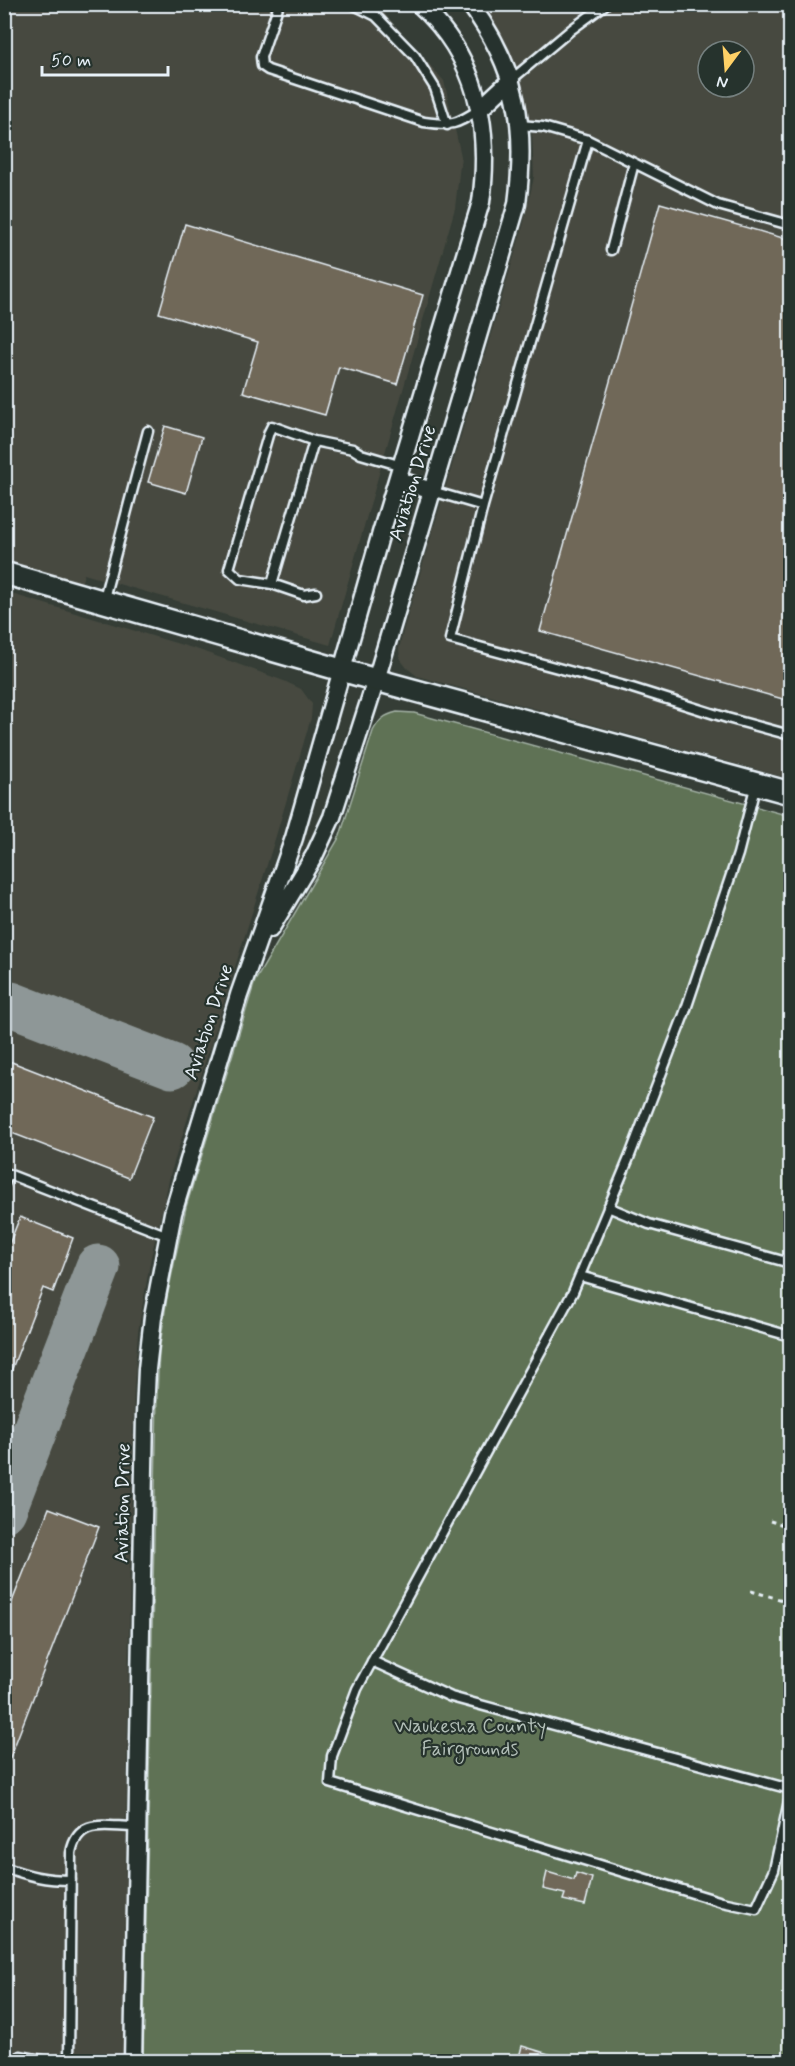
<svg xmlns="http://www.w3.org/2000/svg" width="795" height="2066" viewBox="0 0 795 2066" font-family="Mynerve,sans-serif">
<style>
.built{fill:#474a40;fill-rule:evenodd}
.green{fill:#5f7255;stroke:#a4b2a6;stroke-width:1.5}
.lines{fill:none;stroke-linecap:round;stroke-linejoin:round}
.taxiway{stroke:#8e9797;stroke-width:45}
.building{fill:#706758;stroke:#e8f1f8;stroke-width:1.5}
.service-casing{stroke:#e8f1f8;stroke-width:13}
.minor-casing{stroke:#e8f1f8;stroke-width:21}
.tertiary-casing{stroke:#e8f1f8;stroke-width:26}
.path{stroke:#e8f1f8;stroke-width:3;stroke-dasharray:4.5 4.5;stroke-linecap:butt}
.service{stroke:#26332d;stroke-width:8}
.minor{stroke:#26332d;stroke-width:16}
.tertiary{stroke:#26332d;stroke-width:21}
.labels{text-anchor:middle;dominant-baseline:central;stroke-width:4.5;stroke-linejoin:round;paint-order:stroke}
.street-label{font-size:20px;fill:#e8f1f8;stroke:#26332d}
.park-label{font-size:20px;fill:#b1beb7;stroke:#26332d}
</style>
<rect width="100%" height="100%" fill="#353d36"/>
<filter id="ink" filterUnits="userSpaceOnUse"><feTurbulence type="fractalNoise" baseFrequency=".0167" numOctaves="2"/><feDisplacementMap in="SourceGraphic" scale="12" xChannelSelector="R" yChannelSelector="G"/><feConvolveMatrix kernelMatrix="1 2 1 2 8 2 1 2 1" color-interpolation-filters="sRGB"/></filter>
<g filter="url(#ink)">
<path class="built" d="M4,5H377L444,81L461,156L455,208L330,645L84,574L80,589L5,567Z
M481,5H790V779L417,676L407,668L400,659L399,649L403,631L523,226L534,177L532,135L522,90L508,50L495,24ZM708,51H744V87H708Z
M5,592L199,650L284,681L301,689L312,704L311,718L275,839L171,1172L151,1257L138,1332L134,1388L130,1560L123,2061H5Z"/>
<path class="green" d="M397,712L414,713L790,816V2061L143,2062L157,1395L159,1352L167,1297L186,1207L255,981L340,836L373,731C379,720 384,715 397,712Z"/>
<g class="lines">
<path class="taxiway" d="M4,1003L11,1004L172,1066
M4,1510L98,1267"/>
</g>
<path class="building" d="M660,203L790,240V701L540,631Z
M185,224L423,295L397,384L339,367L325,415L243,392L258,342L159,313Z
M165,426L202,437L186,493L148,482Z
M4,1059L153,1117L129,1178L4,1130Z
M20,1217L73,1238L53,1292L43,1288L5,1387L4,1257Z
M49,1508L99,1527L6,1768L4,1622Z
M547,1872L574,1880L576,1873L592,1878L585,1905L563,1900L565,1894L543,1889Z
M522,2046L562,2058L561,2061H518Z"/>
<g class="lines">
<defs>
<path id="service" d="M279,4L261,57L262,66L268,70L424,122C452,126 456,125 480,109
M352,4L376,16L415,56L435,88L447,125
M511,80L572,29L606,4
M520,125L543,127L588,140
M790,225L718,205L588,140L483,506L450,639L632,688L727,718L790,735
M611,250L634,163
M432,491L483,506
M272,584L314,441
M316,593L304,595L272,584L240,579L229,569L269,432L272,426L314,441L353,449L361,454L402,466
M103,602L148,431
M756,784L738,854L685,1012L629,1158L573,1292L357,1689L332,1756L330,1783L722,1902L756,1909L774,1870L790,1796
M4,1184L8,1174L168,1236
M608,1207L649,1224L790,1263
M580,1276L790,1336
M372,1661L451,1697L790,1789
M4,1867C29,1876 45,1880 71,1880
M18,2062L20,2056L52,2062
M69,2062L71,1853C78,1815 109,1828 137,1827"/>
<path id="minor" d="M480,109L511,80
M398,480L432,491
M270,929L314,856L332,817L376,680L517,204C527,126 518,69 470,4
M133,2062L145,1414L147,1369L153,1317L173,1213L239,995L294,838L381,533L481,202C491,127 478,57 419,4"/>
<path id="tertiary" d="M4,573L376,680L790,793"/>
</defs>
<use href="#service" class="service-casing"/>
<use href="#minor" class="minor-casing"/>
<use href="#tertiary" class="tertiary-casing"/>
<path class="path" d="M789,1454H790
M770,1521L790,1527
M751,1591L790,1602"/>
<use href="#service" class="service"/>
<use href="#minor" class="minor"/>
<use href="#tertiary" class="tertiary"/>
</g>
</g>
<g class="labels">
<g class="street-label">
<text transform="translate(413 483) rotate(-73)">Aviation Drive</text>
<text transform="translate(209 1022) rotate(-72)">Aviation Drive</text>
<text transform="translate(123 1503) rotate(-89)">Aviation Drive</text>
</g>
<g class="park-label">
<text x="470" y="1726">Waukesha County<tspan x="470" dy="23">Fairgrounds</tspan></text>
</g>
</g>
<rect width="795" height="2066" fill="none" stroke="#26332d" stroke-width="24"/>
<rect x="12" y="12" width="771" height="2042" fill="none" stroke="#e8f1f8" stroke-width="2" filter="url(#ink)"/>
<g transform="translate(726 69) rotate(196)"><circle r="28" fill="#26332d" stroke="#747f7e" stroke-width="1.5"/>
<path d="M0-4.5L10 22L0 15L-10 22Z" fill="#ffd166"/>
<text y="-9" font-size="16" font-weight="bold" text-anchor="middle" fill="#e8f1f8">N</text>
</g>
<path d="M42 66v9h126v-9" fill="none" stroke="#e8f1f8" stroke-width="3"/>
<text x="51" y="66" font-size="18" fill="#e8f1f8" stroke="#26332d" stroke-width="4.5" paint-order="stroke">50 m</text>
</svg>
